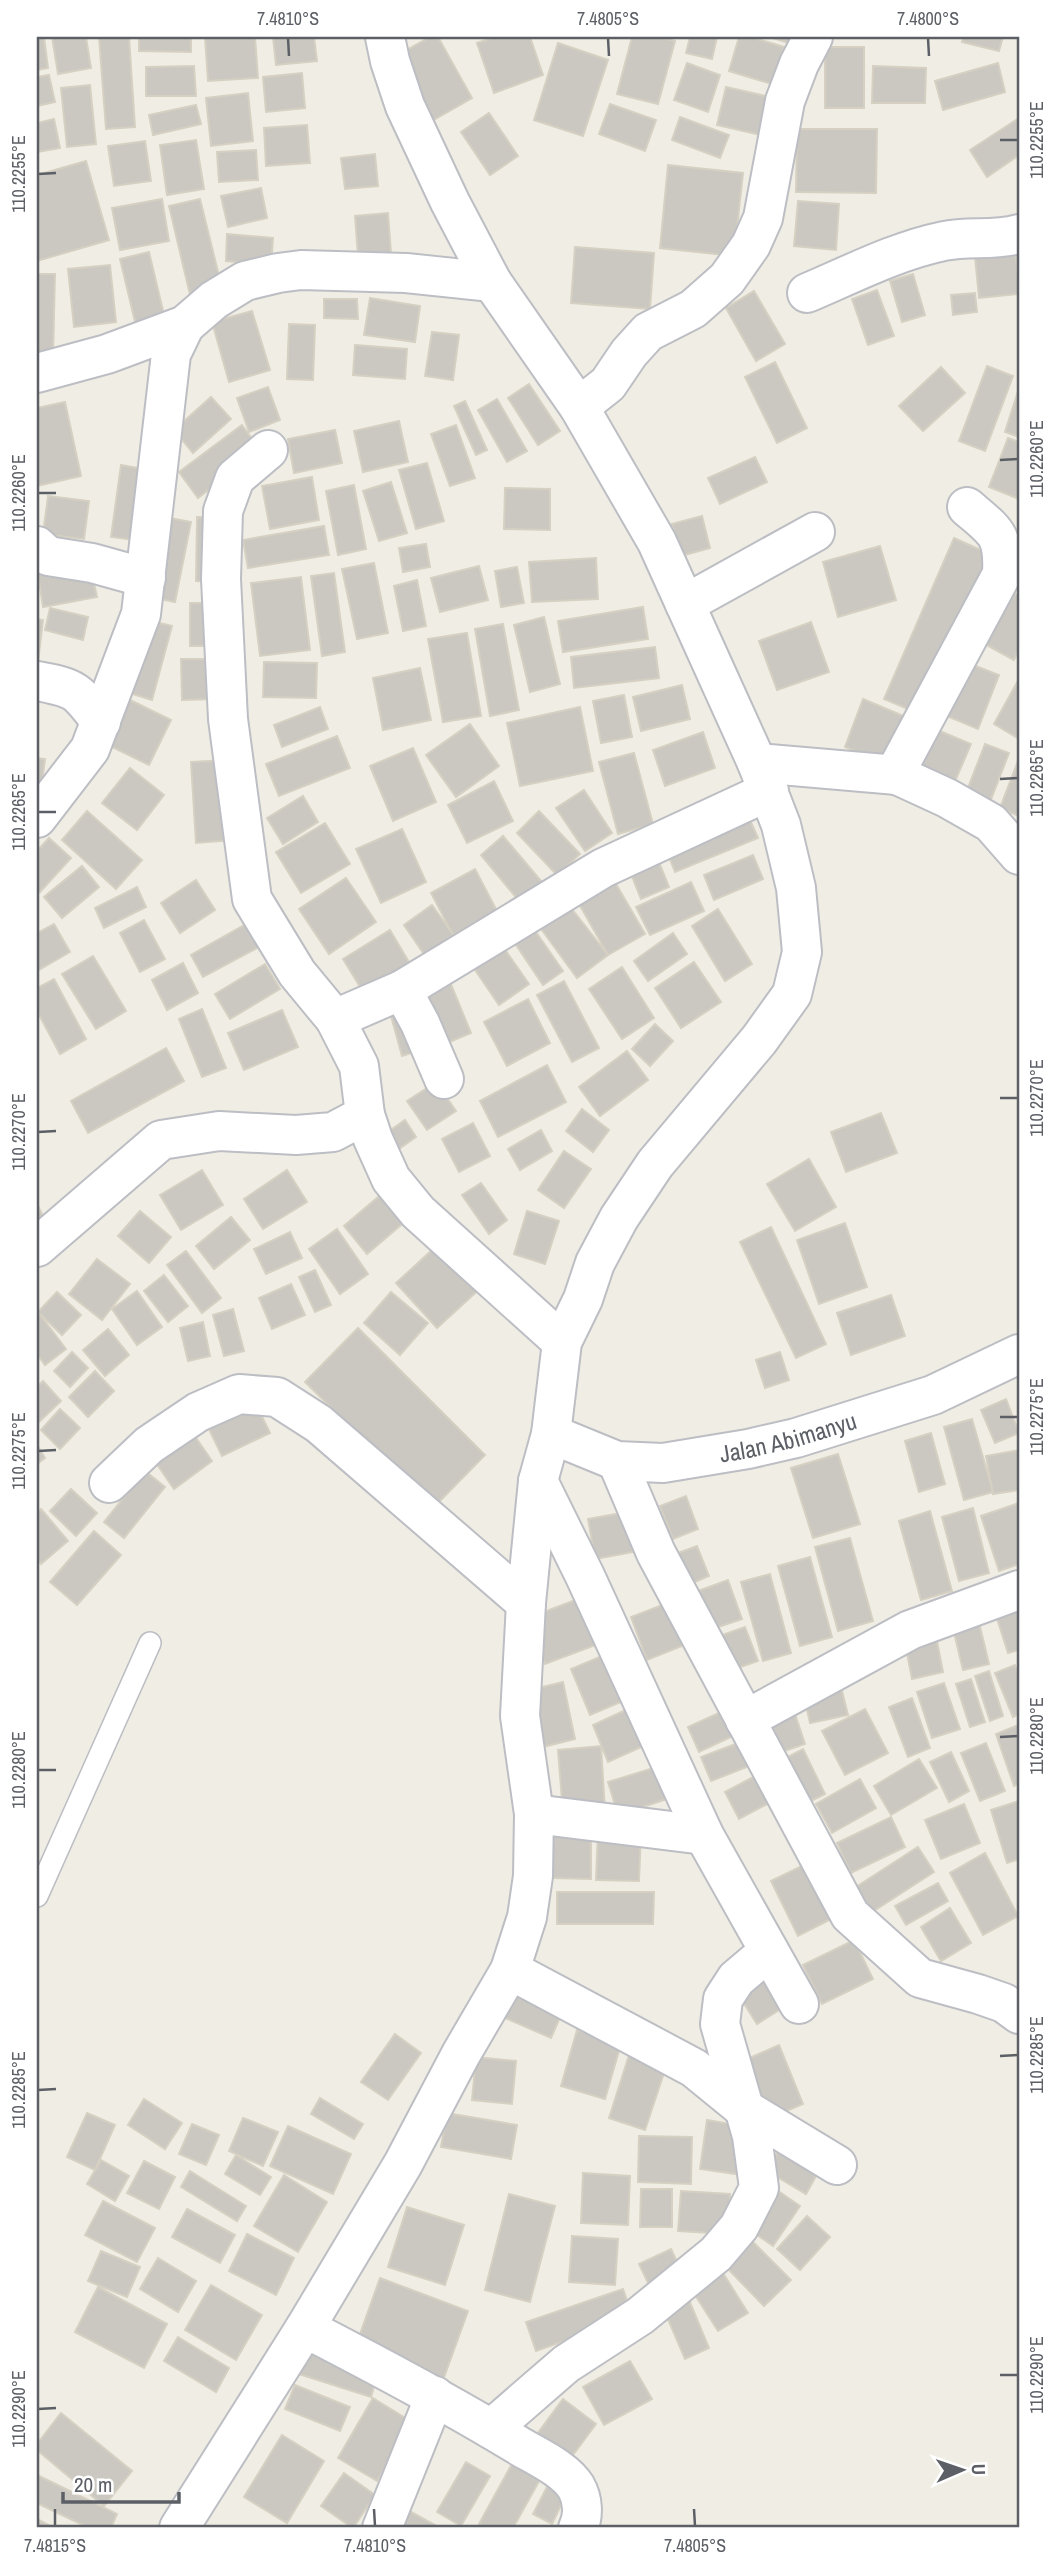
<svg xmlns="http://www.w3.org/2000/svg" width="1056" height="2565" viewBox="0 0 1056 2565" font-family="'Archivo Narrow',sans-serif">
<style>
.building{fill:#cbc8c1;stroke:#d5d0c2;stroke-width:2}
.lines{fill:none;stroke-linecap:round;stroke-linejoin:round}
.lane-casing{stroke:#bcbec4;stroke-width:24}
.street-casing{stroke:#bcbec4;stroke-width:42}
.lane{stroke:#fff;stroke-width:21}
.street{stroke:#fff;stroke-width:38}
.ticks{fill:none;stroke:#5c6066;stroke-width:2.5}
.labels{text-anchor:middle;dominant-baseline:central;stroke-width:6;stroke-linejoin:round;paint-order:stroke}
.street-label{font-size:24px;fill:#5c6066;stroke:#fff}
.neatline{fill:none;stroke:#5c6066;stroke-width:2.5}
.ticks-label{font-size:18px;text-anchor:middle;fill:#5c6066}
</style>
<rect width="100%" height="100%" fill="#f0eee4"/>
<path class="building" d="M37,37H44L48,68L37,70Z
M52,37H86L91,68L58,74Z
M99,37H129L135,127L106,129Z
M139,37H191V52L139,51Z
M205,37H255L258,78L208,81Z
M273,37H314L317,61L276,65Z
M430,37H438L472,98L432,121L396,56Z
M495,37H530L543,75L494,93L477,43Z
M632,37H659L675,41L658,104L617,94Z
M690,37H717L712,59L686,53Z
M739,37H751L784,47L772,84L729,71Z
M770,37H801L798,46Z
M963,37H1003L999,51L962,42Z
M558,43L608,60L583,136L534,120Z
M825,47H864V108H825Z
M687,63L720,75L708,112L674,100Z
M998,63L1005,92L943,110L935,81Z
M194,66L196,96H146V67Z
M873,66L926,68L925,103H872Z
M302,73L305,108L266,112L263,77Z
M49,75L55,102L37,106V77Z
M90,85L96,144L67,147L61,88Z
M726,87L770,97L761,135L717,125Z
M248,93L253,141L211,146L206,98Z
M610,104L656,120L645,151L599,134Z
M196,105L201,124L153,135L149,115Z
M489,113L518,156L490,175L461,132Z
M680,117L729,135L720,158L672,140Z
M1019,118V155L987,177L970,150Z
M54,119L60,148L37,152V123Z
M307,125L310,163L266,166L264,128Z
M797,129H877L876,193L796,192Z
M196,140L204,189L167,195L160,145Z
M145,141L151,181L114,186L108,146Z
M256,150L258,180L219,182L217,152Z
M375,154L378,186L345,189L341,158Z
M86,161L109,240L37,261V175Z
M668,165L743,173L734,256L660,248Z
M261,188L267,218L228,227L221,196Z
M162,199L169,241L120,250L112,208Z
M200,199L223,292L191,299L169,206Z
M798,201L839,204L836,250L794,246Z
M388,213L391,253L358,256L355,216Z
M227,234L273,238L271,265L226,261Z
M575,247L654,253L650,309L571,303Z
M149,252L166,323L137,330L120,259Z
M1016,253L1019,294L979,298L975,257Z
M110,265L116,322L74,327L68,269Z
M37,274H55L53,357L37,356Z
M913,274L925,315L902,322L890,281Z
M877,290L894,336L868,345L852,299Z
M754,291L785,344L756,361L726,308Z
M975,293L977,312L953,315L951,295Z
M370,298L420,306L415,342L364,335Z
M324,299H357L358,319L324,318Z
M252,311L270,370L229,382L212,322Z
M289,324L315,325L313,380L287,379Z
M432,332L459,335L453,380L425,376Z
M355,345L407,349L405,379L353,375Z
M775,362L807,428L777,443L745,377Z
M987,366L1013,376L985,451L959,441Z
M941,367L965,393L923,431L899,406Z
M529,384L560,431L538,445L508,398Z
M268,387L280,420L249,432L237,398Z
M1019,388V437L1005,432Z
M211,397L231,419L193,453L174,430Z
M497,399L527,451L507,462L478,410Z
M465,401L487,450L476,455L454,406Z
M65,402L81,476L37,486V408Z
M399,421L408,462L363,472L354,431Z
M242,425L260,450L198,498L179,472Z
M456,425L475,478L450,486L431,434Z
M335,430L342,463L294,473L288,439Z
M1008,438L1019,442V499L989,487Z
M755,457L767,482L720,504L708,478Z
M427,463L444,521L416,529L399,470Z
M121,465L144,469L134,540L111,537Z
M312,477L319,520L270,529L262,486Z
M391,482L407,533L379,541L363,491Z
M354,485L366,549L338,555L326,491Z
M505,488L550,489V530L504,529Z
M48,496L89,501L84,539L43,534Z
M160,516L191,522L175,602L145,596Z
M702,516L710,548L681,556L672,524Z
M197,517L218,518L216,582L196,581Z
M324,526L329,555L248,568L243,540Z
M954,538L992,555L922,715L884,699Z
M426,544L430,567L403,572L399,548Z
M880,546L896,600L838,617L823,562Z
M596,558L598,599L532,602L529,562Z
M374,563L388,633L357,639L342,569Z
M90,565L97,597L43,607L38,575Z
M479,566L488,600L440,612L431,578Z
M517,567L524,603L501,607L495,571Z
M334,573L345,652L322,656L311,576Z
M301,577L310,650L260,656L251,583Z
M417,580L426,626L403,631L394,586Z
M1011,591L1019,596V649L1014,660L983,643Z
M190,603H211V646H190Z
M643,607L648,639L563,652L558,621Z
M50,608L88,617L83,640L45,630Z
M544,617L560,684L530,692L514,625Z
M37,619L43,620L37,670Z
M143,619L172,626L152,700L123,691Z
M811,622L829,672L777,690L759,641Z
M503,624L519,710L490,716L475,629Z
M467,633L481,716L443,722L428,639Z
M655,647L659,678L574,688L571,657Z
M181,659H216L217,699L182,700Z
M963,661L999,675L978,729L942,714Z
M264,662L317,663L316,698L263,697Z
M420,668L431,720L383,730L373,678Z
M1019,679V739L994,724Z
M682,685L690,719L641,731L633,697Z
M624,695L632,737L601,743L593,701Z
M128,699L171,720L149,765L106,744Z
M863,699L906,717L887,764L845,747Z
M320,707L328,729L282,747L274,725Z
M580,707L593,771L520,786L507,723Z
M470,724L499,766L456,797L426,755Z
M935,729L971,744L953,786L918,772Z
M703,732L715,768L665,786L653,750Z
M337,736L350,768L279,796L266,764Z
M985,744L1009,753L990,802L966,793Z
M413,748L436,802L393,821L370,766Z
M634,753L653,824L618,834L599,762Z
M37,758L45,759L39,807H37Z
M228,760L233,840L196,843L191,762Z
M1018,761L1019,762V816L1000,808Z
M130,768L164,795L137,830L102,803Z
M494,781L513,821L467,843L448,805Z
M584,790L612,833L585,851L556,808Z
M303,796L318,822L283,844L267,818Z
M87,811L142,860L116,889L62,840Z
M539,811L580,854L557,875L517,833Z
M746,811L758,838L675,872L664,844Z
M325,823L350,864L301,893L276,852Z
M402,829L426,882L381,903L356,849Z
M503,836L542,882L519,901L481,855Z
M49,838L71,858L40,892L37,889V851Z
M653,847L669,887L641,899L625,859Z
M753,855L763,879L714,900L704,875Z
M82,866L99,887L62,918L44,897Z
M475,869L497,911L453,935L431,893Z
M612,877L645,934L608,955L575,897Z
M346,878L376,922L329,954L299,909Z
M196,880L215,910L180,933L161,903Z
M691,882L704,911L650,935L636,907Z
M137,887L146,907L104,928L95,908Z
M568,904L608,955L577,978L539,926Z
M432,905L457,940L428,960L404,925Z
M718,909L752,964L725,981L692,926Z
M144,920L165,959L140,972L120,933Z
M529,922L563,971L543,985L510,936Z
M54,924L70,952L37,971V933Z
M246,924L259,947L203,977L191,955Z
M390,930L413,969L367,998L343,959Z
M673,933L687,954L648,981L634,961Z
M499,941L529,984L499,1005L469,961Z
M93,956L126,1011L96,1029L62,974Z
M694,962L721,1002L681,1028L655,988Z
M183,963L198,993L167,1010L152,980Z
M265,964L280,989L230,1019L215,994Z
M622,967L654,1018L622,1039L589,989Z
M448,977L471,1033L433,1049L409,994Z
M54,979L86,1039L60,1054L37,1011V988Z
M564,981L599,1048L572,1062L537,995Z
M528,999L550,1043L507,1066L484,1022Z
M388,1005L418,1051L402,1056Z
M202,1009L226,1068L202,1077L179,1019Z
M282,1010L298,1047L244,1070L228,1033Z
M655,1024L673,1041L650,1066L632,1049Z
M166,1048L184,1081L88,1133L71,1101Z
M627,1051L648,1080L600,1116L579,1087Z
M547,1065L566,1102L498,1137L480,1101Z
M436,1082L456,1111L427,1130L407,1101Z
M582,1109L609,1130L593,1152L566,1131Z
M881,1113L897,1153L846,1172L831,1132Z
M405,1120L416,1137L396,1151L385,1134Z
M473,1123L490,1156L459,1172L442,1139Z
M541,1130L552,1151L520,1170L508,1149Z
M564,1151L591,1169L564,1208L538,1190Z
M809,1159L836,1207L795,1231L767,1184Z
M202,1170L223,1205L181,1230L160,1195Z
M287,1170L307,1202L263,1229L244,1199Z
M481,1183L507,1220L489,1234L462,1195Z
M390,1187L414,1214L367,1254L344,1226Z
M37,1204L45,1220L37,1224Z
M140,1211L171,1237L149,1263L118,1236Z
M527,1211L559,1221L545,1264L514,1254Z
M231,1217L250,1240L214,1269L196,1246Z
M845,1223L867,1287L819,1304L797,1240Z
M771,1227L826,1344L796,1358L740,1242Z
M337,1229L368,1274L340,1294L309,1249Z
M290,1232L302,1258L266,1274L254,1249Z
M443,1240L484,1285L437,1328L396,1283Z
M186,1251L221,1298L202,1313L167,1265Z
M97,1259L130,1284L102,1320L69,1294Z
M315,1270L331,1305L315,1312L299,1277Z
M164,1275L188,1306L168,1322L144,1291Z
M291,1284L305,1315L272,1329L259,1298Z
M137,1291L162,1327L137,1345L112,1309Z
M57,1292L81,1315L62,1335L38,1312Z
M391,1292L428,1323L400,1355L364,1323Z
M891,1295L905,1336L851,1355L837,1313Z
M233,1309L244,1351L224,1356L213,1315Z
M38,1312L66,1349L45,1365L37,1354Z
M203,1322L210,1356L188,1361L180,1328Z
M358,1328L485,1455L433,1508L305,1382Z
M108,1329L129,1355L105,1376L83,1350Z
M72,1352L88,1368L70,1387L54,1371Z
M780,1352L789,1380L765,1388L756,1360Z
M95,1371L114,1391L88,1417L69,1397Z
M43,1381L61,1401L37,1424V1387Z
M253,1398L270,1433L222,1456L205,1421Z
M1006,1399L1019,1433L995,1443L981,1410Z
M60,1409L80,1428L60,1449L41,1430Z
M972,1419L993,1492L964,1500L944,1427Z
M931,1433L945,1484L919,1492L905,1441Z
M194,1435L212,1461L174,1489L156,1463Z
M37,1445L45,1458L37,1464Z
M1019,1450V1490L993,1494L986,1456Z
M838,1454L860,1524L813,1538L791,1468Z
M145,1471L165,1487L124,1538L104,1522Z
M71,1489L97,1513L76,1536L50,1511Z
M686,1496L698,1529L673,1539L660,1506Z
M1019,1503V1564L999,1571L981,1516Z
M973,1508L989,1573L959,1581L942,1517Z
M41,1509L68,1541L41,1564L37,1558V1513Z
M930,1511L952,1591L921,1600L899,1521Z
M627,1512L633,1552L595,1559L588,1519Z
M94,1531L121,1555L77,1605L50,1582Z
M850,1538L873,1621L838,1631L815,1547Z
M697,1546L709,1576L688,1585L675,1554Z
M810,1557L832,1637L800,1646L778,1566Z
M770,1574L791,1653L763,1661L741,1582Z
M728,1580L742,1619L706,1631L692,1593Z
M583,1597L601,1643L545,1664L528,1618Z
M1019,1601V1650L1008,1653L994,1609Z
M670,1602L687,1644L647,1660L631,1617Z
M977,1614L989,1664L963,1670L951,1620Z
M745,1627L758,1661L735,1669L722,1635Z
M935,1631L943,1672L912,1679L904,1638Z
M609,1653L628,1699L590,1715L571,1669Z
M1015,1665L1019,1675V1714L1013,1717L995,1673Z
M989,1671L1003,1716L990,1721L975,1676Z
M971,1679L985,1722L970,1727L956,1684Z
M563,1682L575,1739L539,1748L526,1691Z
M840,1683L848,1715L810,1723L803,1691Z
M944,1683L960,1729L932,1738L917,1692Z
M912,1698L930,1748L908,1757L889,1707Z
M632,1707L648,1744L608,1762L593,1725Z
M793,1708L805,1744L773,1755L761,1719Z
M865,1709L888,1753L845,1775L822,1731Z
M723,1711L735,1735L699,1752L688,1727Z
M1018,1725L1019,1784L1014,1786L996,1734Z
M743,1741L752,1765L711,1781L701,1757Z
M986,1743L1005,1791L980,1801L961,1753Z
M601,1746L605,1810L563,1813L558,1750Z
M803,1749L825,1794L799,1807L778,1762Z
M951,1752L969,1791L949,1802L930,1762Z
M919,1759L937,1788L891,1815L874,1786Z
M660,1766L670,1798L618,1815L608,1782Z
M757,1775L771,1802L739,1819L725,1792Z
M860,1779L876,1808L832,1833L816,1804Z
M1019,1801V1859L1007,1863L991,1810Z
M964,1804L980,1843L941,1859L925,1820Z
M891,1817L905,1847L851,1873L837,1843Z
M598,1831L641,1832L639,1881L596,1880Z
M552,1834H591V1879L552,1878Z
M918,1847L934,1872L872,1912L856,1887Z
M985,1853L1018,1916L983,1935L950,1873Z
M812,1861L839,1915L798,1936L771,1881Z
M938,1883L948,1901L906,1925L895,1906Z
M557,1892H654L653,1924H557Z
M950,1908L971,1943L941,1961L921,1927Z
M854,1940L873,1979L822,2004L803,1965Z
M774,1972L792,2002L757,2024L738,1994Z
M514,1991L562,2013L551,2038L503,2017Z
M577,2030L621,2044L605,2099L561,2086Z
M395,2034L421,2053L388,2100L361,2082Z
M779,2045L803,2104L770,2118L745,2060Z
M630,2052L667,2064L645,2130L609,2118Z
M476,2057L516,2061L512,2104L472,2100Z
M320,2098L363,2124L354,2139L311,2114Z
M144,2099L182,2123L165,2149L128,2125Z
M87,2113L115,2125L95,2170L67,2157Z
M447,2113L517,2125L511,2159L441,2147Z
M243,2118L278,2132L263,2166L229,2151Z
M707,2120L743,2126L736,2174L700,2169Z
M192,2124L219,2135L206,2165L179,2154Z
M288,2126L351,2154L333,2194L270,2166Z
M639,2136L692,2137L691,2184L638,2182Z
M782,2144L821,2167L806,2194L767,2171Z
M236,2155L271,2177L260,2195L225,2174Z
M101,2160L129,2176L115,2201L87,2184Z
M144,2161L175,2177L159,2209L127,2193Z
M190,2171L246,2206L237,2221L181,2187Z
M583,2173L630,2176L628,2225L581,2223Z
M284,2175L327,2202L298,2252L254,2226Z
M774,2188L800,2206L773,2246L747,2228Z
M641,2189H672V2227H640Z
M681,2191L730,2194L728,2234L678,2231Z
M509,2194L555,2206L530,2302L485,2290Z
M103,2201L155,2228L137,2262L85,2235Z
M407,2207L464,2225L445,2285L388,2267Z
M187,2209L235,2235L220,2263L172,2237Z
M807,2216L830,2237L800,2270L777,2249Z
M247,2234L294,2258L276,2295L229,2271Z
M572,2236L618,2239L615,2285L569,2282Z
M752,2241L791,2280L764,2306L726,2267Z
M671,2249L683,2274L651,2289L639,2264Z
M101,2251L140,2267L127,2297L88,2281Z
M158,2258L196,2281L178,2312L140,2289Z
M718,2265L748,2313L718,2331L688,2284Z
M380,2278L468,2311L442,2383L354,2351Z
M211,2285L262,2315L236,2360L185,2330Z
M98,2287L167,2324L144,2368L75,2332Z
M623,2289L633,2317L536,2351L526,2322Z
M689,2300L709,2348L685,2359L664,2310Z
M178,2337L229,2368L216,2392L164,2361Z
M309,2344L380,2367L371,2397L299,2374Z
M630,2361L652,2399L604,2425L583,2387Z
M295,2385L350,2407L340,2431L285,2409Z
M373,2398L412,2422L377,2481L338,2458Z
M563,2399L596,2424L570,2459L537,2434Z
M61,2413L132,2471L104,2506L37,2450V2444Z
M282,2435L324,2461L287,2523L244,2497Z
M514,2460L542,2476L513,2528H487L479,2524Z
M466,2462L490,2476L461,2526L437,2512Z
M344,2473L375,2495L353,2528L321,2506Z
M37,2475L117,2514L111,2528H89L37,2503Z
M549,2483L567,2493L552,2524L533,2514Z
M404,2508L435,2525L433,2528H393Z
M37,2519L54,2528H37Z"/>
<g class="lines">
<defs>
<path id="lane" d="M37,1896L150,1643"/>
<g id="street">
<path d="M807,293C852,274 896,251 944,241C969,236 994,241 1019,234"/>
<path d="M37,373L107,354L185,325L214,300L245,281L278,273L301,270L406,273L492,282"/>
<path d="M579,407L608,384L629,353L648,332L693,309L727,279L751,245L763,218L785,101L799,64L813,37"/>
<path d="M37,546L48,556L92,563L146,578"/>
<path d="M685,604L815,532"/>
<path d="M37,681C76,688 77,690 101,722"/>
<path d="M757,763L897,775L900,764L1002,574C1004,534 996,532 967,507"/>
<path d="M897,775L947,798L991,823L1019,855"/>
<path d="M37,818L90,749L141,614L171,354L185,325"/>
<path d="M402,990L420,1023L444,1079"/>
<path d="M335,1019L402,990L603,868L769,791"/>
<path d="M365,1115L373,1139L391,1179L418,1212L562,1342"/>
<path d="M37,1247L161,1140L219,1131L296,1135L333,1132L365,1115L359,1066L335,1019L297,973L252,899L228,719L221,579L223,511L235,478L268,450"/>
<path id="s1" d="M551,1434L617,1461L663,1463L748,1449L796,1438L933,1395L1019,1354"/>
<path d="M617,1461L656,1553L850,1915L920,1978L978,1994L1004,2003L1019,2014"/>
<path d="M538,1481L585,1576L704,1835L799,2004"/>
<path d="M109,1483L149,1445L198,1412L239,1394L277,1397L319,1424L526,1603"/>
<path d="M745,1720L910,1630L1019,1590"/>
<path d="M534,1814L704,1835"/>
<path d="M510,1970L694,2068L743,2108L837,2165"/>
<path d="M305,2328C377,2365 447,2402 516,2444C535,2456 564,2468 576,2487C583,2499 584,2516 578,2528"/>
<path d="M491,2429L566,2364L640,2316L716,2254L739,2227L759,2188L752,2136L720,2024L723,1999L736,1979L769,1951"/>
<path d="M179,2528L305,2328L403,2164L461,2054L510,1970L527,1917L533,1876L534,1814L520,1716L526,1603L538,1481L551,1434L562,1342L583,1299L595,1263L619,1218L655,1164L759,1040L792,994L802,952L796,888L781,825L757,763L685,604L657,542L579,407L492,282L450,202L405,106L390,61L385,37"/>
<path d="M382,2528L435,2396"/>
</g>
</defs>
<use href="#lane" class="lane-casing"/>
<use href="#street" class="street-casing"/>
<use href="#lane" class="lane"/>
<use href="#street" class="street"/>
</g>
<path class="ticks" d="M288,38L289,56M608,38L609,56M928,38L929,56M1000,140H1018M38,174L56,173M1000,460L1018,459M38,493H56M1000,779L1018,778M38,812H56M1000,1098H1018M38,1132L56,1131M1000,1417H1018M38,1451L56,1450M1000,1737L1018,1736M38,1770H56M1000,2056L1018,2055M38,2090L56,2089M1000,2375H1018M38,2409L56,2408M55,2509V2526M374,2509L375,2526M694,2509L695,2526"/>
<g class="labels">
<g class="street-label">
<text stroke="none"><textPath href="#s1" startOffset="245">Jalan Abimanyu</textPath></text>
</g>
</g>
<rect width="1056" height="2565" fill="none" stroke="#ffffff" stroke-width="77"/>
<g transform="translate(962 2470) rotate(88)" stroke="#ffffff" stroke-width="5" paint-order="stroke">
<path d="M0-5L12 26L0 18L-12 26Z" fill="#5c6066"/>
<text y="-10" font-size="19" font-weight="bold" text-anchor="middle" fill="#5c6066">U</text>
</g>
<path d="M63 2492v10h116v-10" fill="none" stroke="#5c6066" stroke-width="3.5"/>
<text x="74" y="2492" font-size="21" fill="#5c6066" stroke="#ffffff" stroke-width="5" paint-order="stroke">20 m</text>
<rect x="38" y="38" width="980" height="2488" class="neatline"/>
<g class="ticks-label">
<text x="288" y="25">7.4810°S</text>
<text x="608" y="25">7.4805°S</text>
<text x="928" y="25">7.4800°S</text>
<text transform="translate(1037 140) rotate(-90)" y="6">110.2255°E</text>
<text transform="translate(19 174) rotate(-90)" y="6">110.2255°E</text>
<text transform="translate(1037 459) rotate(-90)" y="6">110.2260°E</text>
<text transform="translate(19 493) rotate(-90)" y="6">110.2260°E</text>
<text transform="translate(1037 778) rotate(-90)" y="6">110.2265°E</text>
<text transform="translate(19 812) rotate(-90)" y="6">110.2265°E</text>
<text transform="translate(1037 1098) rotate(-90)" y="6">110.2270°E</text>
<text transform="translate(19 1132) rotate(-90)" y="6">110.2270°E</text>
<text transform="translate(1037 1417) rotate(-90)" y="6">110.2275°E</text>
<text transform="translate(19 1451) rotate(-90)" y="6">110.2275°E</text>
<text transform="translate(1037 1736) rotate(-90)" y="6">110.2280°E</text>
<text transform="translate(19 1770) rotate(-90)" y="6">110.2280°E</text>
<text transform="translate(1037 2055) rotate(-90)" y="6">110.2285°E</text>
<text transform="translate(19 2090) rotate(-90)" y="6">110.2285°E</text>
<text transform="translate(1037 2375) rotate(-90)" y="6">110.2290°E</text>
<text transform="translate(19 2409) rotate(-90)" y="6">110.2290°E</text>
<text x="55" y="2552">7.4815°S</text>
<text x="375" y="2552">7.4810°S</text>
<text x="695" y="2552">7.4805°S</text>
</g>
</svg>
